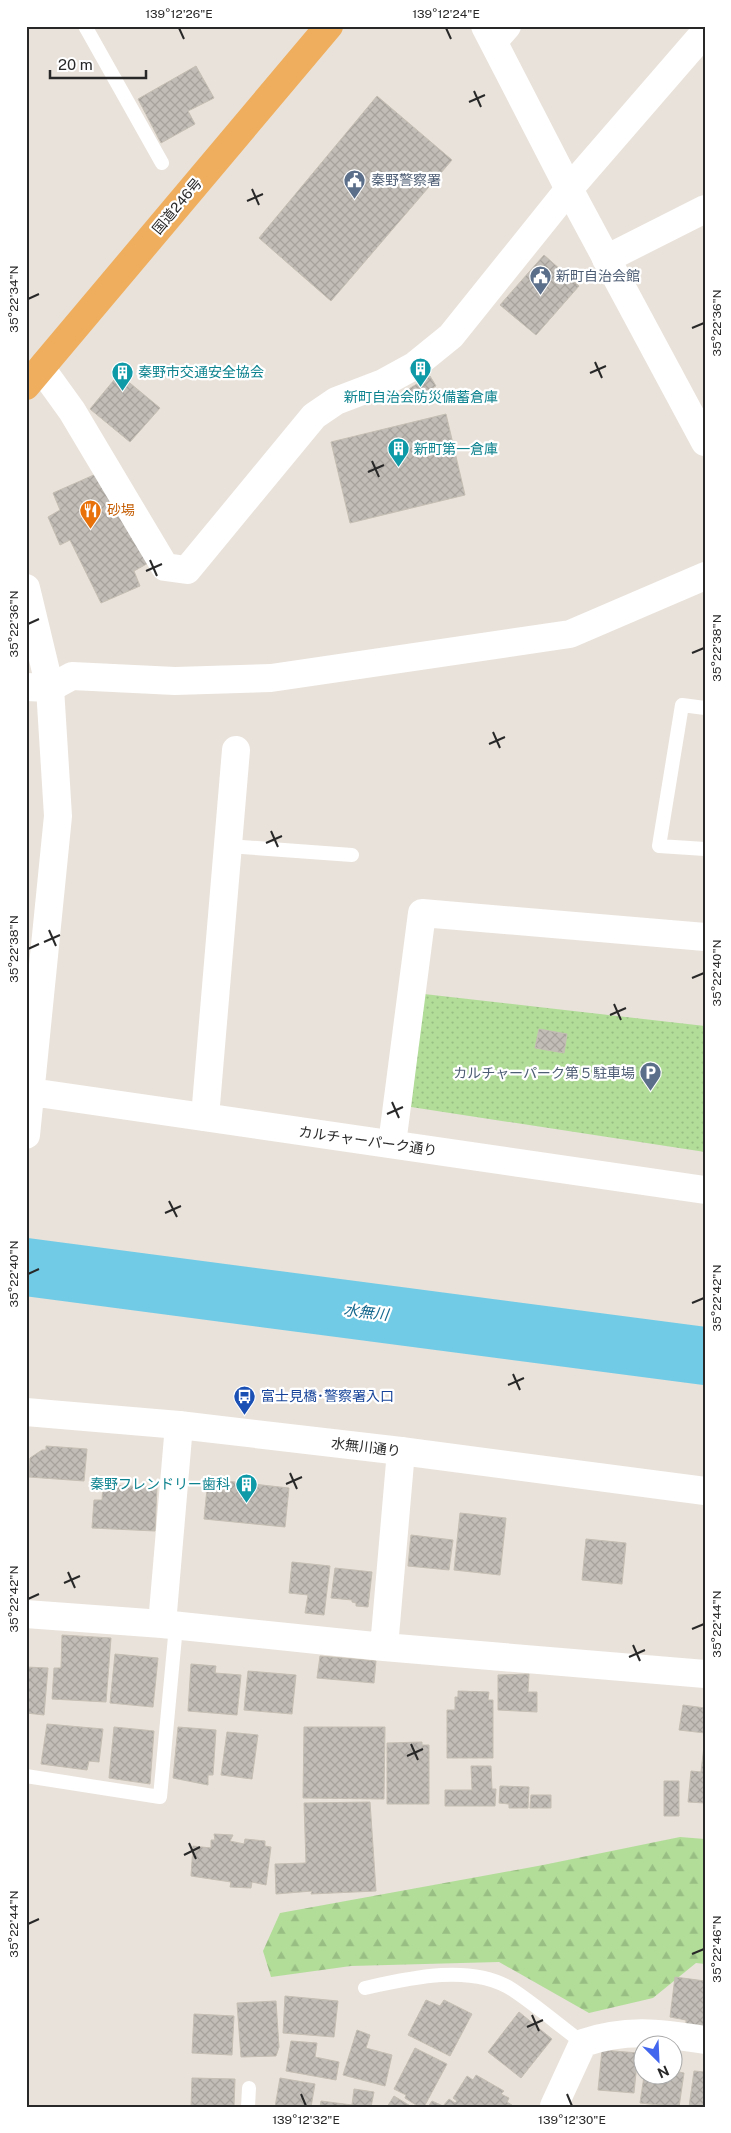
<svg xmlns="http://www.w3.org/2000/svg" width="731" height="2133" viewBox="0 0 731 2133" font-family="'Public Sans','Noto Sans JP',sans-serif">
<style>
.forest{fill:url(#forest-firs)}
.park{fill:url(#park-dots)}
.lines{fill:none;stroke-linecap:round;stroke-linejoin:round}
.river{stroke:#72cbe6;stroke-width:58}
.building{fill:url(#building-cross-hatch);stroke:#c4beb4}
.service{stroke:#fff;stroke-width:14}
.minor{stroke:#fff;stroke-width:28}
.tertiary{stroke:#fff;stroke-width:28}
.trunk{stroke:#eeae5e;stroke-width:28}
.ticks{fill:none;stroke:#282828;stroke-width:2}
.labels{text-anchor:middle;dominant-baseline:central;stroke-width:4.5;stroke-linejoin:round;paint-order:stroke}
.service-label{font-size:14px;fill:#4e5e75;stroke:#fff;text-anchor:start}
.street-label{font-size:14px;fill:#282828;stroke:#fff}
.culture-label{font-size:14px;fill:#0d838f;stroke:#fff;text-anchor:start}
.food-label{font-size:14px;fill:#c56008;stroke:#fff;text-anchor:start}
.transit-label{font-size:14px;fill:#164399;stroke:#fff;text-anchor:start}
.water-label{font-size:15px;font-style:italic;fill:#15688e;stroke:#fff}
.neatline{fill:none;stroke:#282828;stroke-width:2}
.ticks-label{font-size:12px;text-anchor:middle;fill:#282828}
</style>
<defs>
<pattern id="forest-firs" width="22" height="20" patternUnits="userSpaceOnUse" patternTransform="scale(1.25)"><rect width="22" height="20" fill="#b2dd99"/><path d="M5 1l3.5 6h-7zM16 11l3.5 6h-7z" fill="#99be84"/></pattern>
<pattern id="park-dots" width="8" height="8" patternUnits="userSpaceOnUse" patternTransform="scale(1.25)"><rect width="8" height="8" fill="#b2dd99"/><path d="M2 2h.1M6 6h.1" fill="none" stroke="#99be84" stroke-width="1.8" stroke-linecap="round"/></pattern>
<pattern id="building-cross-hatch" width="8" height="8" patternUnits="userSpaceOnUse" patternTransform="scale(1.25)"><rect width="8" height="8" fill="#c2bdb6"/><path d="M0 0l8 8M0 8l8-8" fill="none" stroke="#a7a29c"/></pattern>
</defs>
<rect width="100%" height="100%" fill="#e9e2da"/>
<path class="forest" d="M680,1837L705,1839V1964L696,1963L653,1998L589,2013L499,1962L351,1966L271,1977L263,1951L280,1913L543,1865Z"/>
<path class="park" d="M424,994L705,1026V1152L411,1107Z"/>
<g class="lines">
<path class="river" d="M26,1267L705,1356"/>
</g>
<path class="building" d="M196,66L214,98L188,111L195,124L161,143L138,99Z
M377,96L452,160L331,301L259,238Z
M544,255L579,286L536,335L500,305Z
M119,374L160,408L130,442L90,409Z
M430,376L436,386L413,399L407,390Z
M446,414L465,495L350,523L331,442Z
M96,474L150,562L134,571L140,586L101,603L70,540L60,545L48,517L60,510L53,493Z
M539,1029L567,1034L564,1053L535,1048Z
M46,1446L87,1449L84,1481L29,1477L30,1458L42,1450H46Z
M208,1479L289,1488L285,1527L204,1519Z
M103,1485L157,1487L155,1531L92,1528L94,1500H102Z
M460,1513L506,1518L500,1575L454,1570Z
M411,1535L453,1540L449,1570L408,1566Z
M586,1539L626,1543L622,1584L582,1580Z
M292,1562L330,1566L324,1615L305,1613L308,1595L289,1593Z
M335,1568L372,1572L368,1607L356,1606V1603L352,1602V1600L331,1598Z
M62,1635L111,1638L106,1702L52,1699L54,1668H61Z
M115,1654L158,1658L153,1707L110,1703Z
M320,1656L376,1661L374,1683L317,1678Z
M191,1664L216,1666L215,1673L241,1675L237,1715L188,1711Z
M26,1667L48,1668L44,1715L26,1713Z
M248,1671L296,1675L292,1714L244,1710Z
M529,1674L528,1692H537V1712L498,1710V1675Z
M458,1691L489,1692L488,1700H493V1758H447V1710H455V1697H458Z
M683,1705L705,1708V1733L679,1730Z
M47,1724L103,1729L99,1762L89,1761L87,1770L41,1764Z
M114,1727L154,1731L150,1784L109,1778Z
M178,1727L216,1730L213,1775H208V1785L173,1778Z
M304,1727H385L384,1799L303,1798Z
M227,1732L258,1735L252,1779L221,1775Z
M705,1737V1803L688,1802L691,1771L701,1772Z
M422,1742V1745H429V1804H387V1743Z
M471,1766H491L492,1789H496L495,1806H445V1790H472Z
M664,1781H679V1816H664Z
M500,1786L529,1787L528,1808H509V1804L499,1803Z
M531,1795H551V1808H530Z
M370,1802L376,1891L311,1894L312,1891L276,1894L275,1864L306,1863L304,1803Z
M214,1834L233,1835L230,1841L244,1844L245,1839L265,1841V1846L271,1847L266,1885L252,1882L251,1888L230,1887L231,1882L191,1876L193,1846L211,1848V1840H215Z
M675,1977L705,1981V2028L686,2025V2020L670,2017Z
M285,1996L338,2001L334,2037L283,2033Z
M426,2000L440,2006L444,2000L472,2014L450,2056L408,2035Z
M276,2001L279,2047L276,2056L241,2057L237,2003Z
M519,2012L552,2039L521,2078L488,2052Z
M194,2014L234,2016L232,2055L192,2053Z
M357,2030L370,2035L366,2048L392,2055L385,2086L343,2075Z
M291,2041L317,2043L315,2057L339,2062L336,2080L286,2071Z
M415,2048L447,2064L424,2107H419L405,2098L406,2095L394,2089Z
M602,2050L638,2053L634,2093L598,2090Z
M674,2071L684,2073L679,2107L640,2103L644,2076L668,2077L674,2076Z
M694,2071L705,2072V2107H689Z
M476,2075L504,2091L501,2094L509,2098L507,2102L515,2107H428L432,2101L443,2106L449,2099L455,2103L457,2101L453,2098L467,2076L473,2080Z
M192,2078L235,2079L234,2107H191Z
M280,2078L315,2084L311,2107H275Z
M354,2089L374,2092L371,2107H320L321,2101L352,2105Z
M394,2096L412,2107H387Z"/>
<g class="lines">
<path class="service" d="M85,26L162,163
M705,708L682,705L659,846L705,849
M228,846L352,855
M26,1776L160,1797L176,1626
M365,1988C409,1978 472,1963 513,1990C537,2006 560,2026 583,2043
M248,2107L249,2088"/>
<path class="minor" d="M494,41L507,26
M606,259L705,209
M41,368L72,411L165,567L187,570L314,416L336,401L383,383L414,366L451,336L569,189L705,32
M26,687L50,688L72,676L175,681L271,678L570,634L705,576
M205,1117L236,750
M392,1144L422,913L705,937
M26,1614L162,1624L384,1647L705,1674
M162,1624L179,1425
M384,1647L401,1451
M554,2106L583,2043C626,2028 660,2033 705,2040"/>
<path class="tertiary" d="M485,26L569,189L705,442
M26,588L50,688L58,816L26,1135
M31,1092L705,1190
M26,1412L179,1425L401,1451L705,1491"/>
<path class="trunk" d="M26,386L329,26"/>
</g>
<path class="ticks" d="M179,28L184,39M446,28L451,39M474,91L481,107M469,102L485,95M252,189L259,205M247,201L263,194M28,299L39,294M692,328L704,323M595,362L602,378M590,373L606,366M372,461L379,477M368,472L384,465M150,560L157,576M146,571L162,564M28,624L39,619M692,653L704,648M493,732L500,748M489,744L505,737M271,831L278,847M266,843L282,836M49,930L56,946M44,942L60,935M28,949L39,944M692,978L704,973M614,1004L621,1020M610,1015L626,1008M392,1102L399,1118M387,1114L403,1107M169,1201L177,1217M165,1213L181,1206M28,1274L39,1269M692,1303L704,1298M513,1374L520,1390M508,1385L524,1378M290,1473L297,1489M286,1484L302,1477M68,1572L75,1588M64,1583L80,1576M28,1599L39,1594M692,1629L704,1624M633,1645L640,1661M629,1657L645,1650M411,1744L418,1760M407,1756L423,1749M189,1843L196,1859M184,1855L200,1847M28,1924L39,1919M692,1954L704,1949M532,2015L539,2031M527,2027L543,2020M301,2094L306,2106M567,2094L572,2106"/>
<defs>
<symbol id="civic-pin" viewBox="-11 -11 22 30"><path d="M0 17L-7.5 6A9.5 9.5 0 1 1 7.5 6Z" fill="#5c6f8a" stroke="#fff"/><path d="M-.6-6.5H3V-4.5H.6V-3L4-1V1h2V6H-6V1h2V-1L-.6-3ZM-1.2 2.5V6h2.4V2.5Z" fill="#fff"/></symbol>
<symbol id="building-pin" viewBox="-11 -11 22 30"><path d="M0 17L-7.5 6A9.5 9.5 0 1 1 7.5 6Z" fill="#0f9aa8" stroke="#fff"/><path d="M-4-6H4V6H1V3H-1V6H-4ZM-2.5-4.3h1.7v1.8h-1.7ZM.8-4.3h1.7v1.8H.8ZM-2.5-1h1.7V.8h-1.7ZM.8-1h1.7V.8H.8Z" fill="#fff"/></symbol>
<symbol id="restaurant-pin" viewBox="-11 -11 22 30"><path d="M0 17L-7.5 6A9.5 9.5 0 1 1 7.5 6Z" fill="#e8710a" stroke="#fff"/><path d="M-5-6h1v4h1v-4h1v4h1v-4h1v5L-1.5 .5V6h-2V.5L-5-1ZM5-6V6H3V1.5H1.5Q1.5-4 5-6Z" fill="#fff"/></symbol>
<symbol id="parking-pin" viewBox="-11 -11 22 30"><path d="M0 17L-7.5 6A9.5 9.5 0 1 1 7.5 6Z" fill="#5c6f8a" stroke="#fff"/><path d="M-3.5-5.5H1a3.5 3.5 0 0 1 0 7H-1V5.5H-3.5ZM-1-3.4V-.6H.8a1.4 1.4 0 0 0 0-2.8Z" fill="#fff"/></symbol>
<symbol id="bus-pin" viewBox="-11 -11 22 30"><path d="M0 17L-7.5 6A9.5 9.5 0 1 1 7.5 6Z" fill="#1a4fb4" stroke="#fff"/><path d="M-5-6H5V4H4V6H2V4H-2V6H-4V4H-5ZM-3.5-4V0h7V-4ZM-3.5 1.2v1.5H-2V1.2ZM2 1.2v1.5H3.5V1.2Z" fill="#fff"/></symbol>
</defs>
<g fill-rule="evenodd">
<use href="#civic-pin" x="342" y="168" width="25" height="34"/>
<use href="#civic-pin" x="528" y="264" width="25" height="34"/>
<use href="#building-pin" x="408" y="356" width="25" height="34"/>
<use href="#building-pin" x="110" y="360" width="25" height="34"/>
<use href="#building-pin" x="386" y="436" width="25" height="34"/>
<use href="#restaurant-pin" x="78" y="498" width="25" height="34"/>
<use href="#parking-pin" x="638" y="1060" width="25" height="34"/>
<use href="#bus-pin" x="232" y="1384" width="25" height="34"/>
<use href="#building-pin" x="234" y="1472" width="25" height="34"/>
</g>
<g class="labels">
<g class="service-label">
<text x="371" y="180">秦野警察署</text>
<text x="556" y="276">新町自治会館</text>
<text x="635" y="1073" text-anchor="end">カルチャーパーク第５駐車場</text>
</g>
<g class="street-label">
<text transform="translate(177 206) rotate(-50)">国道246号</text>
<text transform="translate(368 1141) rotate(8)">カルチャーパーク通り</text>
<text transform="translate(366 1447) rotate(7)">水無川通り</text>
</g>
<g class="culture-label">
<text x="138" y="372">秦野市交通安全協会</text>
<text x="421" y="397" text-anchor="middle">新町自治会防災備蓄倉庫</text>
<text x="414" y="449">新町第一倉庫</text>
<text x="230" y="1484" text-anchor="end">秦野フレンドリー歯科</text>
</g>
<g class="food-label">
<text x="107" y="510">砂場</text>
</g>
<g class="transit-label">
<text x="261" y="1396">富士見橋･警察署入口</text>
</g>
<g class="water-label">
<text transform="translate(366 1312) rotate(7)">水無川</text>
</g>
</g>
<rect width="731" height="2133" fill="none" stroke="#ffffff" stroke-width="55"/>
<g transform="translate(658 2060) rotate(156)"><circle r="24" fill="#ffffff" stroke="#a9a9a9"/>
<path d="M0-4L9 19L0 12L-9 19Z" fill="#4267ee"/>
<text y="-8" font-size="14" font-weight="bold" text-anchor="middle" fill="#282828">N</text>
</g>
<path d="M50 70v8h96v-8" fill="none" stroke="#282828" stroke-width="2.5"/>
<text x="58" y="70" font-size="15" fill="#282828" stroke="#ffffff" stroke-width="4" paint-order="stroke">20 m</text>
<rect x="28" y="28" width="676" height="2078" class="neatline"/>
<g class="ticks-label">
<text x="179" y="18">139°12'26"E</text>
<text x="446" y="18">139°12'24"E</text>
<text transform="translate(14 299) rotate(-90)" y="4">35°22'34"N</text>
<text transform="translate(717 323) rotate(-90)" y="4">35°22'36"N</text>
<text transform="translate(14 624) rotate(-90)" y="4">35°22'36"N</text>
<text transform="translate(717 648) rotate(-90)" y="4">35°22'38"N</text>
<text transform="translate(14 949) rotate(-90)" y="4">35°22'38"N</text>
<text transform="translate(717 973) rotate(-90)" y="4">35°22'40"N</text>
<text transform="translate(14 1274) rotate(-90)" y="4">35°22'40"N</text>
<text transform="translate(717 1298) rotate(-90)" y="4">35°22'42"N</text>
<text transform="translate(14 1599) rotate(-90)" y="4">35°22'42"N</text>
<text transform="translate(717 1624) rotate(-90)" y="4">35°22'44"N</text>
<text transform="translate(14 1924) rotate(-90)" y="4">35°22'44"N</text>
<text transform="translate(717 1949) rotate(-90)" y="4">35°22'46"N</text>
<text x="306" y="2124">139°12'32"E</text>
<text x="572" y="2124">139°12'30"E</text>
</g>
</svg>
